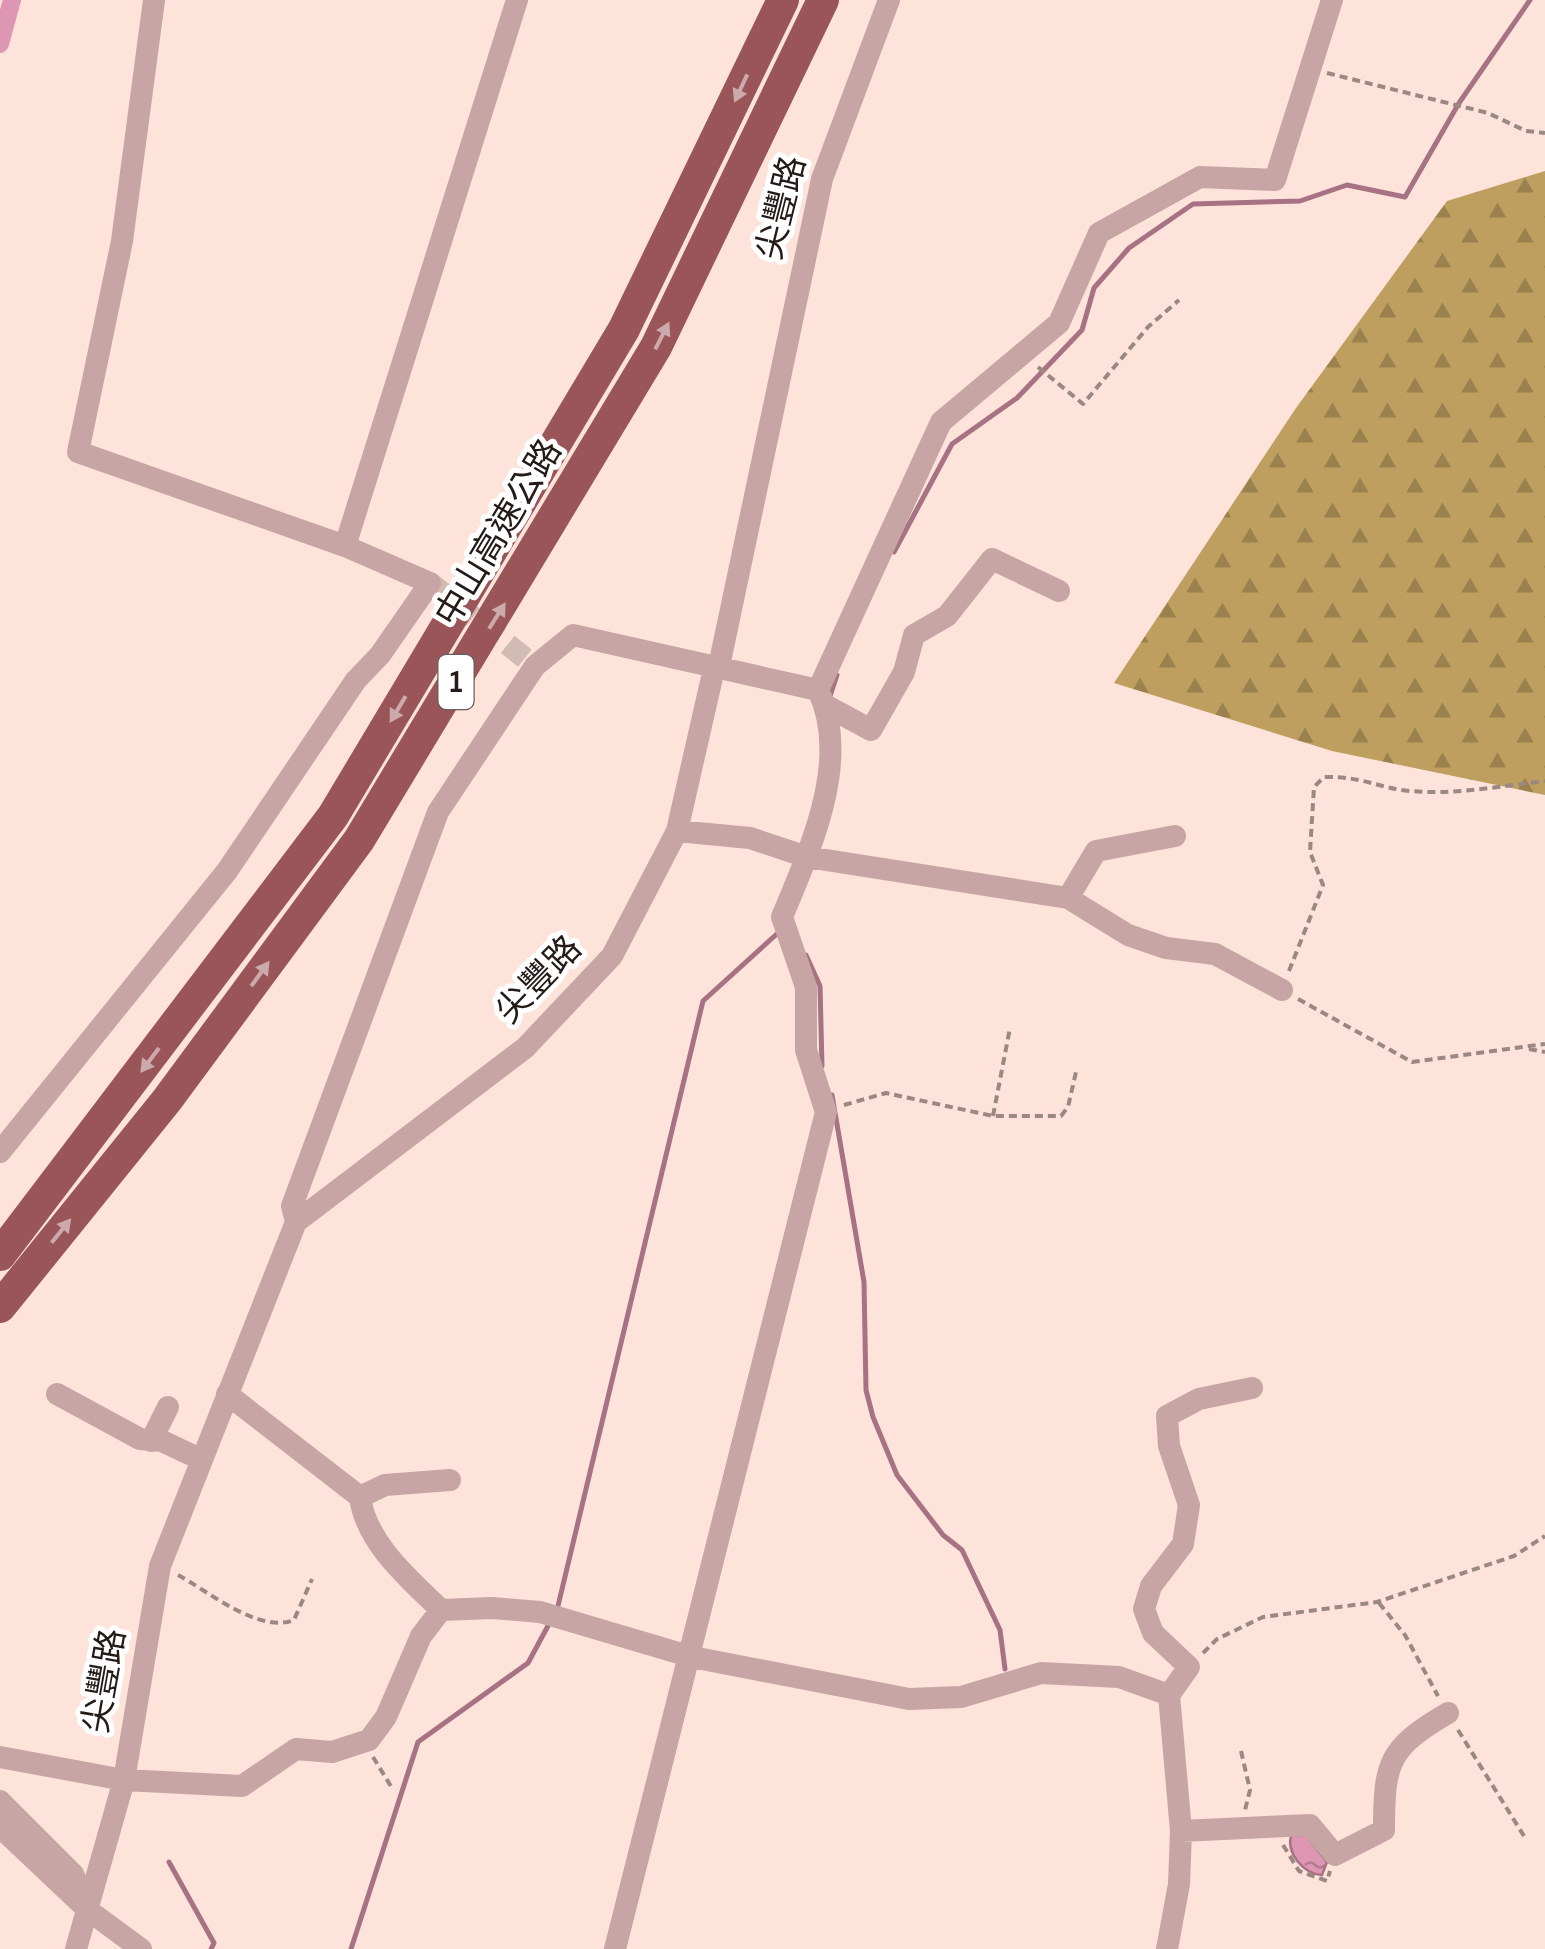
<svg xmlns="http://www.w3.org/2000/svg" width="1545" height="1949" viewBox="0 0 1545 1949" font-family="'Sofia Sans Condensed','Noto Sans TC',sans-serif">
<style>
.forest{fill:url(#forest-firs)}
.water{fill:url(#water-ripples);stroke:#a67284;stroke-width:2.5}
.lines{fill:none;stroke-linecap:round;stroke-linejoin:round}
.stream{stroke:#a67284;stroke-width:5}
.canal{stroke:#dd97b2;stroke-width:18}
.minor-tunnel{stroke:#d2bbb3;stroke-width:22;stroke-dasharray:22 11;stroke-linecap:butt}
.path{stroke:#9a8882;stroke-width:4;stroke-dasharray:8 5;stroke-linecap:butt}
.minor{stroke:#c7a5a5;stroke-width:22}
.highway{stroke:#995558;stroke-width:32}
.oneway{fill:#ccaaac}
.labels{text-anchor:middle;dominant-baseline:central;stroke-width:10;stroke-linejoin:round;paint-order:stroke}
.shield{fill:#fff;stroke:#665f5d;stroke-width:2.5}
.shield-label{font-size:32px;font-weight:bold;fill:#241b18}
.street-label{font-size:35px;fill:#241b18;stroke:#fff}
</style>
<defs>
<pattern id="forest-firs" width="22" height="20" patternUnits="userSpaceOnUse" patternTransform="scale(2.5)"><rect width="22" height="20" fill="#be9f5f"/><path d="M5 1l3.5 6h-7zM16 11l3.5 6h-7z" fill="#9a814d"/></pattern>
<pattern id="water-ripples" width="26" height="14" patternUnits="userSpaceOnUse" patternTransform="scale(2.5)"><rect width="26" height="14" fill="#dd97b2"/><path d="M2 4q2-2 4 0t4 0M15 11q2-2 4 0t4 0" fill="none" stroke="#b37a90"/></pattern>
</defs>
<rect width="100%" height="100%" fill="#fde3da"/>
<path class="forest" d="M1545,171V795L1332,751L1114,683L1296,408L1447,201Z"/>
<path class="water" d="M1291,1835H1306L1327,1862L1322,1875C1304,1874 1286,1854 1291,1835Z"/>
<g class="lines">
<path class="stream" d="M894,552L952,444L1017,398L1082,330L1094,288L1129,248L1193,204L1300,201L1347,185L1405,197L1459,103L1530,0
M830,696L837,675
M806,955L820,986L822,1066
M832,1095L864,1282L866,1390L873,1417L897,1475L943,1535L962,1550L1000,1630L1005,1669
M557,1610L703,1001L779,932
M169,1862L214,1943L211,1949
M351,1949L418,1742L528,1663L549,1624"/>
<path class="canal" d="M0,44L12,0"/>
<path class="minor-tunnel" d="M430,583L535,666"/>
<path class="path" d="M1327,73L1488,113L1526,131L1545,133
M1038,367L1083,404L1148,327L1179,300
M1289,971L1323,885L1310,852L1314,787L1324,777C1362,776 1378,788 1410,791C1455,795 1501,786 1545,781
M1298,999L1412,1062L1545,1044
M1529,1049L1545,1052
M844,1105L886,1093L993,1116H1061L1068,1107L1076,1072
M993,1116L1010,1028
M178,1575C208,1591 259,1634 294,1620L312,1579
M1379,1603L1405,1635L1438,1696
M1203,1653L1217,1639L1263,1617L1377,1602L1514,1556L1545,1536
M1458,1730L1524,1836
M1241,1751L1250,1790L1245,1810
M373,1757L392,1788
M1283,1845L1299,1871L1327,1881L1330,1871"/>
<path class="minor" d="M345,546L517,0
M825,705L871,730L904,672L914,635L947,616L992,559L1059,591
M677,831L750,838L807,857L1068,898
M1175,836L1096,851L1068,898L1128,935L1166,948L1215,954L1282,990
M0,1152L227,871L356,680L380,655L430,583L345,546L78,452L122,241L154,0
M296,1222L292,1206L438,812L535,666L573,635L818,690
M57,1394L140,1439L162,1441L200,1459
M227,1394L360,1497C366,1543 409,1579 441,1610L492,1608L540,1612L692,1657L909,1699L961,1697L1041,1673L1119,1677L1169,1695
M151,1441L168,1407
M360,1497L385,1485L450,1480
M0,1757L124,1780L242,1786L296,1749L332,1752L369,1740L386,1717L421,1636L441,1610
M0,1801L73,1874L83,1897
M0,1827L88,1910L141,1949
M1181,1831L1310,1825L1335,1855L1384,1830C1384,1763 1388,1748 1448,1713
M76,1949L124,1780L160,1566L296,1222L525,1048L612,956L677,831L713,673L719,666L822,179L889,0
M615,1949L826,1112L806,1050V987L782,917C809,851 852,761 818,690L941,422L1059,323L1099,233L1200,177L1275,180L1332,0
M1167,1949L1179,1884L1181,1831L1169,1695L1189,1667L1153,1633L1144,1609L1151,1586L1183,1544L1189,1505L1169,1446L1167,1416L1199,1399L1252,1388"/>
<path class="highway" d="M0,1255L333,816L624,329L783,0
M0,1307L167,1100L359,840L656,347L823,0"/>
</g>
<defs><path id="oneway-solid" d="M-6-.8H1V-3.2L6.5 0L1 3.2V.8H-6Z" transform="scale(2.5)"/></defs>
<g class="oneway">
<use href="#oneway-solid" transform="translate(741 88) rotate(115)"/>
<use href="#oneway-solid" transform="translate(662 336) rotate(-63)"/>
<use href="#oneway-solid" transform="translate(497 616) rotate(-58)"/>
<use href="#oneway-solid" transform="translate(398 709) rotate(121)"/>
<use href="#oneway-solid" transform="translate(260 974) rotate(-54)"/>
<use href="#oneway-solid" transform="translate(150 1060) rotate(127)"/>
<use href="#oneway-solid" transform="translate(61 1231) rotate(-51)"/>
</g>
<g class="labels">
<rect class="shield" x="438.5" y="655" width="35" height="54" rx="8"/>
<g class="shield-label">
<text x="456" y="682">1</text>
</g>
<g class="street-label">
<text transform="translate(782 208) rotate(-76)">尖豐路</text>
<text transform="translate(499 533) rotate(-59)">中山高速公路</text>
<text transform="translate(539 980) rotate(-46)">尖豐路</text>
<text transform="translate(105 1681) rotate(-80)">尖豐路</text>
</g>
</g>
</svg>
